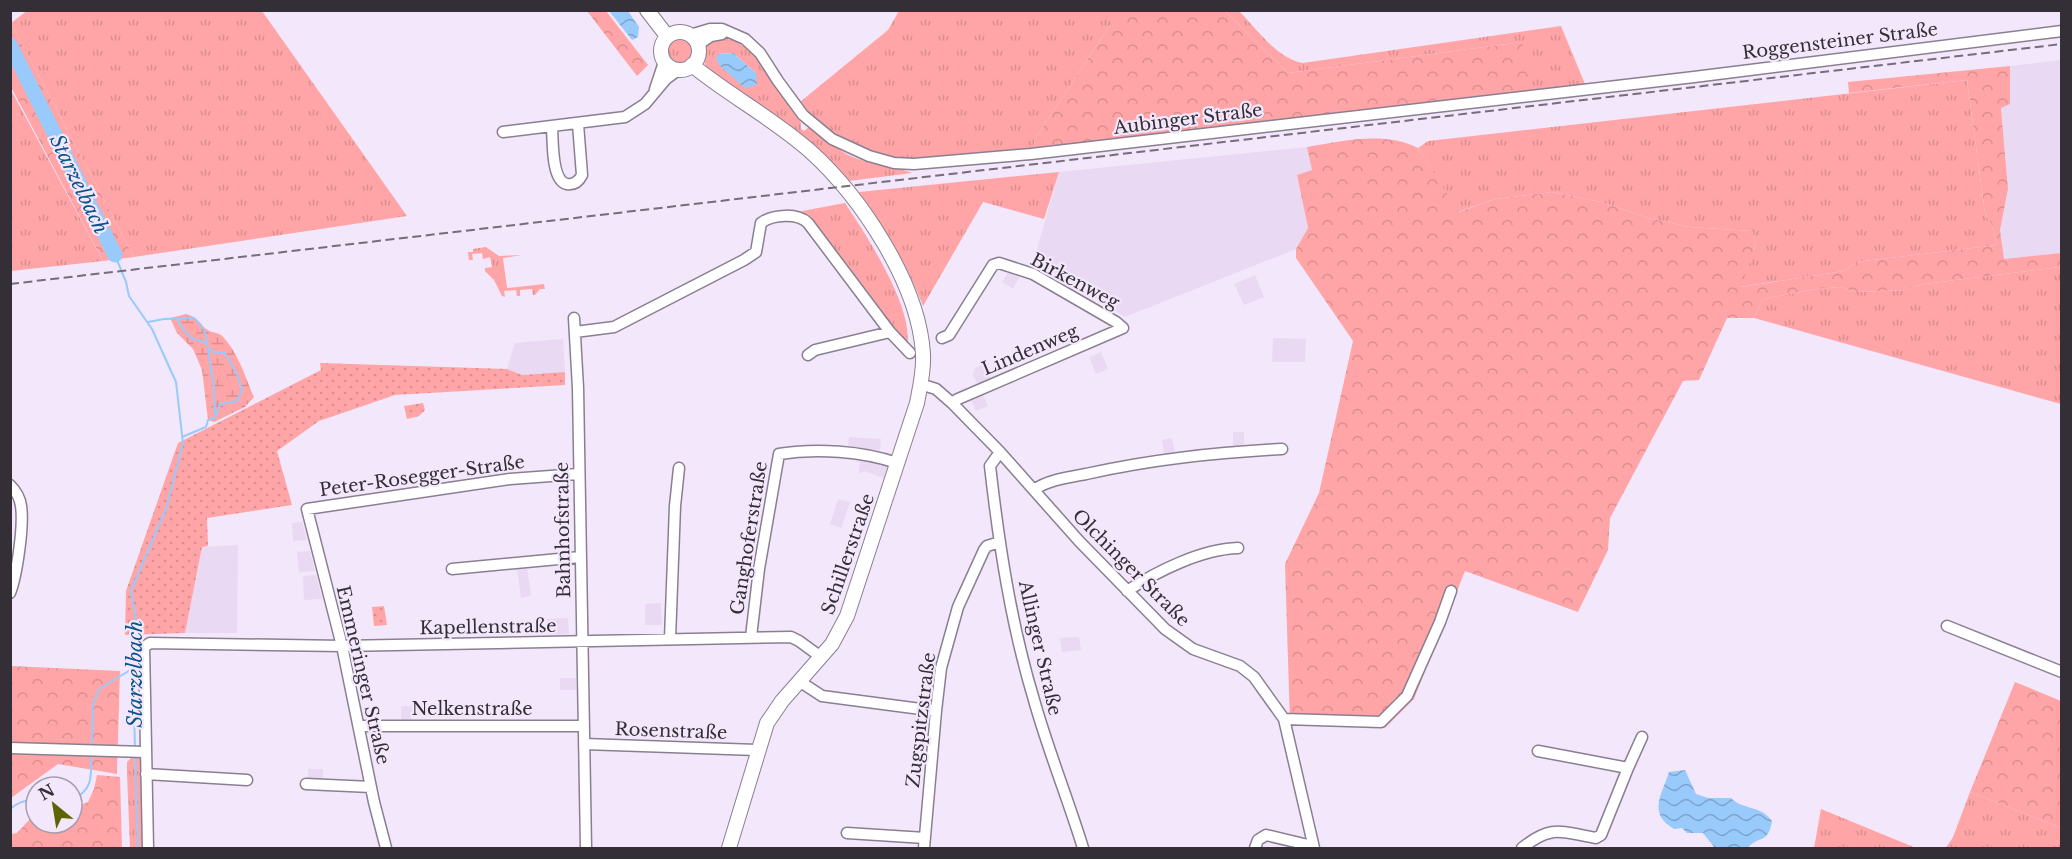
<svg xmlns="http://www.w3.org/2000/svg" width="2072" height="859" viewBox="0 0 2072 859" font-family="'Libre Baskerville',serif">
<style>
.built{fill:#ead9f3}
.grass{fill:url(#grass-tufts);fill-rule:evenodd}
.forest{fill:url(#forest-crowns)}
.wetland{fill:url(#wetland-marsh)}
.park{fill:url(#park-dots)}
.water{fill:url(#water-waves)}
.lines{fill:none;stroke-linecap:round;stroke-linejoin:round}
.stream{stroke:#98cafc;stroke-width:2}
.river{stroke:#98cafc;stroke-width:15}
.minor-casing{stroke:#8a7f91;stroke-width:13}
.major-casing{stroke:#8a7f91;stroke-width:16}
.minor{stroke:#fff;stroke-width:10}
.major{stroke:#fff;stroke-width:14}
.rail{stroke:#756d79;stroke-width:2;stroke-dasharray:9 4.5;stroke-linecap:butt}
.labels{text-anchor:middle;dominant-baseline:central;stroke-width:4.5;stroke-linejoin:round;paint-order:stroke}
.street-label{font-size:18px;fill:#342f37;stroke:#f3e7fb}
.water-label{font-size:20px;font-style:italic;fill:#0b538b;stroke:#f3e7fb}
</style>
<defs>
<pattern id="grass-tufts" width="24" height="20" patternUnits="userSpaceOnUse" patternTransform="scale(1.5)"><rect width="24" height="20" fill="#ffa5a7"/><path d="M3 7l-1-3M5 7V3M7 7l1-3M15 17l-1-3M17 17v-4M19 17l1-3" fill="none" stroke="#db8e90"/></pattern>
<pattern id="forest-crowns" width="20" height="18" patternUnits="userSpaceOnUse" patternTransform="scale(1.5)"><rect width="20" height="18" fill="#ffa5a7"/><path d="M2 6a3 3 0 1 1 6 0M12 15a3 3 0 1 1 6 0" fill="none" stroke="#db8e90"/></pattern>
<pattern id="wetland-marsh" width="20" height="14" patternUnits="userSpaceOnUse" patternTransform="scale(1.5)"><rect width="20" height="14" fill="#ffa5a7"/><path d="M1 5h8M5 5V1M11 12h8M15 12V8" fill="none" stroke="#db8e90"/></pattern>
<pattern id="park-dots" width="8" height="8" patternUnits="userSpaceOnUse" patternTransform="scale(1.5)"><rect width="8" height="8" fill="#ffa5a7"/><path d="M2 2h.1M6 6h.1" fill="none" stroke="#db8e90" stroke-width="1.8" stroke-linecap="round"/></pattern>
<pattern id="water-waves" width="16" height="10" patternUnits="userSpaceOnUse" patternTransform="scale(1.5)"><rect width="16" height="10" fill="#98cafc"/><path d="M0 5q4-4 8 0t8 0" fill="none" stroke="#7da4cd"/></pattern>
</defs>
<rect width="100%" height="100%" fill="#f3e7fb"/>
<path class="built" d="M2061,60V253L2004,259L2000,230L2008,189L2001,107L2010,104V66Z
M1307,147L1312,170L1297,176L1308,228L1296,249L1125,317L1034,260L1059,172Z
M1009,271L1021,274L1013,289L1002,282Z
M1255,275L1264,297L1244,305L1234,284Z
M1273,338L1306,339L1305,362H1272Z
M563,339L565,372L521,375L507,369L515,343Z
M1101,352L1108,369L1096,374L1089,357Z
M983,364L991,379L978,384L972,374L975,371L974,369Z
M983,395L988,406L976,411L971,400Z
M1233,432H1244V446H1233Z
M849,437L881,439L880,451L848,448Z
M1172,438L1175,452L1164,453L1162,440Z
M860,458L888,465L884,478L864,471L859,474Z
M838,499L850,502L841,528L830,524Z
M302,522L307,540L293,541L292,523Z
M238,545L237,633H185L202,547Z
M310,551L315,571L299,572L297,552Z
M527,567L531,596L521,598L517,569Z
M316,575L322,599L304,600L303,576Z
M661,603L662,625H645V604Z
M568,618L569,634L548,635L547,619Z
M1079,637L1081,650L1062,652L1060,638Z
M560,678H576V690H560Z
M401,706H412L411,722H401Z
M308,769H323V782H308Z"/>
<path class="grass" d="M28,10L262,11L407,216L134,257L11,23Z
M899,11H1110V25L1035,139L1034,148C961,157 885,177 822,125C814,118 807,110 800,102L888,30Z
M1225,11H1239C1257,29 1276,58 1303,63L1561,26L1585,84L1516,93L1522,42L1288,73Z
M666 51a14 14 0 1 1 28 0a14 14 0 1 1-28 0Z
M719,38L733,40L751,50L801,123V129L804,131L809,127C825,140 842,154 861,160C878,165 896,166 912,173L849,181L812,143L707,68C699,53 704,44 719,38ZM733,53L756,73L718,54Z
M1967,80L1985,213L1991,223L1997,245L1856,262L1844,271L1740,287L1756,245L1752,231L1690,227L1648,218L1601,202L1552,192L1495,199L1458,212L1418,148L1428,141Z
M11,90L103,261L11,271Z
M1059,172L1044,219L983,202L923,306C907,265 884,228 859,192Z
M845,203C865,233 914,308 907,344L903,343L802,211Z
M486,247L499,256L522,255L503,258L507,288L544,284L545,289H540L535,295H533L532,289L520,290V296H517L516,290L504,291L505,297L502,296L494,280L485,271V268L492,267L490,257L483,259L482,253L472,254L473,260H469L468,252H473V249Z
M2061,267V404L1754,318L1763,299L1816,289L1840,287L1856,292L1905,290L1924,284Z
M133,756H139L141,759L143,848H130L127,774V762Z
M1970,792L2061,828V848H1946L1953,837Z
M1821,809L1916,848H1814Z"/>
<path class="forest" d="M587,11H606L648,65L637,76Z
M1110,11H1225L1288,73L1522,42L1532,76L1516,93L1034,148L1035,139L1110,25Z
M11,23L134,257L103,261L11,87Z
M2010,66V104L2001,108L2008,189L2000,230L2004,259L2061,253V267L1924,284L1905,290L1856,292L1840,287L1816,289L1763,299L1754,318H1727L1699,380L1683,381L1610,518L1608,550L1578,612L1465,571L1414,699L1385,728L1290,723L1285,564L1319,493L1353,341L1296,258V249L1308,228L1297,175L1312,170L1307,147C1343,141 1384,131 1418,148L1459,212L1495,199L1552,192L1601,202L1648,218L1690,227L1752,231L1756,245L1741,287L1844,271L1856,262L1997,245L1991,223L1985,213L1967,80L1849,93L1848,82Z
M11,666L120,671L117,774L58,764L11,798Z
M2015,682L2061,701V828L1970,792Z
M97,775L120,777L122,848H11V834L17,833L31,818L36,817V823H72V808L88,802L94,789Z"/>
<path class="wetland" d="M186,314C200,318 198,324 208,330C212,333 217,332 221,335C238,351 245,377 254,397L245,407L214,422L208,420L202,370L193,349L177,333L170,318Z"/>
<path class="park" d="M320,363L507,369L522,375L565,372V385L395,395L319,421L277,451L292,505L207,518L208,546L202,547L185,633L125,635L126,591L178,443L321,370Z
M423,403L425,410L419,416L407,419L404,406Z
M384,606L387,625L374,626L372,607Z"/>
<path class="water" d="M609,11H628L639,27L638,37L632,40Z
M733,53L756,73L757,85L745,88L720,66L716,59L718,54Z
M1685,770L1696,794L1708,798H1731C1742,810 1761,805 1772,821C1768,845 1758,835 1748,848H1715L1703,833H1687L1682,828L1674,829C1647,813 1662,795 1669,772Z"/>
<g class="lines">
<path class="stream" d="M115,255L126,282L129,296L152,329L176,382L183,443L166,509L131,591L138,632L133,669L135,749
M177,319C183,331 191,342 206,342
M148,322L164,319L194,318C198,322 202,325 204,330C209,346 203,354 225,353L237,374L242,390L237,401L220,404L215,418L208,420L206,427L182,437
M208,349L214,389L215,415
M92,746L93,705L99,689L132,669
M135,755L138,848
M72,800C94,789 91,776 91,755
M10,809C18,802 26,799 36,801"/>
<path class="river" d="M10,45L115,255"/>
<defs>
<path id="minor" d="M690,35L710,29H722L745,39L760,53L778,81L803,115L832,139L869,156L894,163L914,164L1031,154L1694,77L2062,31
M698,45L711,36L722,34
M655,89L664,62
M552,127C553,140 551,181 567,184C574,185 579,181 582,175L578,124
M503,132L625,117L645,104L666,79L678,70
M574,318L578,388L586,848
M575,332L614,327L744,260L756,252L761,223C773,214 798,213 808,223L890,332L910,353
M942,338L949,335L993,265L999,263L1033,274L1116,322L1123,328L958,399L952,403
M808,355L815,350L890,332
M920,384L936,389L952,403L1000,452L1079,541L1165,629L1193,649L1240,666L1254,677L1284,719L1314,848
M1000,452L990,466C999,545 1011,624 1034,700C1048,750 1068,799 1083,848
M10,485C16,491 20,498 21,506C24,525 17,575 10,593
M1034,490C1047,480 1070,477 1086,474C1154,459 1213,453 1282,449
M452,569L580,557
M1127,591C1157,571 1202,549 1238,548
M1947,626L2062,672
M751,637L759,569L779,454C816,448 862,451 897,463
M670,639L675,506L679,468
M799,681L822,696L936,711
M1284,719L1381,722L1407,696L1440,622L1451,591
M360,726H583
M584,744L757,750
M10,748L145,752
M1538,751L1628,768
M146,774L247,780
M306,784L371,787
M847,833L925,838
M148,848L144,647L150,643L342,646L791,637L799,641L821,657
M386,848L374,802L342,646L307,509L510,479L578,474
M924,848L936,711L941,668L958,607L984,550L987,546L1000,542
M1255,848L1258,840L1266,835L1308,845L1311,844
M1522,848C1552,824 1561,832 1596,838L1601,835L1628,768L1642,737"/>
<path id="major" d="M647,10L667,36
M661 51a19 19 0 1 1 38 0a19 19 0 1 1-38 0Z
M692,65C730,96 774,119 810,151C861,197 919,284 923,354C924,371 920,387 917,403L847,616L832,644L782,701L767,723L729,848"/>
</defs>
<use href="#minor" class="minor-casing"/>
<use href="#major" class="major-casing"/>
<use href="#minor" class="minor"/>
<use href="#major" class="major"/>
<path class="rail" d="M10,284L2062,44"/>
</g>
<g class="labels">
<g class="street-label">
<text transform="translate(1840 41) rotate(-7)">Roggensteiner Straße</text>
<text transform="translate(1188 119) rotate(-7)">Aubinger Straße</text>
<text transform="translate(1075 281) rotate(28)">Birkenweg</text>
<text transform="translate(1030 350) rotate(-23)">Lindenweg</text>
<text transform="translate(422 476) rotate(-8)">Peter-Rosegger-Straße</text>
<text transform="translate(563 530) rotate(-91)">Bahnhofstraße</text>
<text transform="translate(749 538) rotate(-81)">Ganghoferstraße</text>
<text transform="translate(848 554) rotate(-71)">Schillerstraße</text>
<text transform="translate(1131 568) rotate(45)">Olchinger Straße</text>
<text transform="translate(488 627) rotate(-1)">Kapellenstraße</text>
<text transform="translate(1040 648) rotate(77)">Allinger Straße</text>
<text transform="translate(363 675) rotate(77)">Emmeringer Straße</text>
<text x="472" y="709">Nelkenstraße</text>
<text transform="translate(921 720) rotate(-83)">Zugspitzstraße</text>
<text transform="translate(671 731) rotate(2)">Rosenstraße</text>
</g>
<g class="water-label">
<text transform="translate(79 184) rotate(64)">Starzelbach</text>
<text transform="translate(135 674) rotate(-90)">Starzelbach</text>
</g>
</g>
<rect width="2072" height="859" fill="none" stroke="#342f37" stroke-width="24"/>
<g transform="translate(54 805) rotate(330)"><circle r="28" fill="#f3e7fb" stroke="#a79dad" stroke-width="1.5"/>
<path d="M0-4.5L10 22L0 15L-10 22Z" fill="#5c6403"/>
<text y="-9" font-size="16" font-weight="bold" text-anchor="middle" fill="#342f37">N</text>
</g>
</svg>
